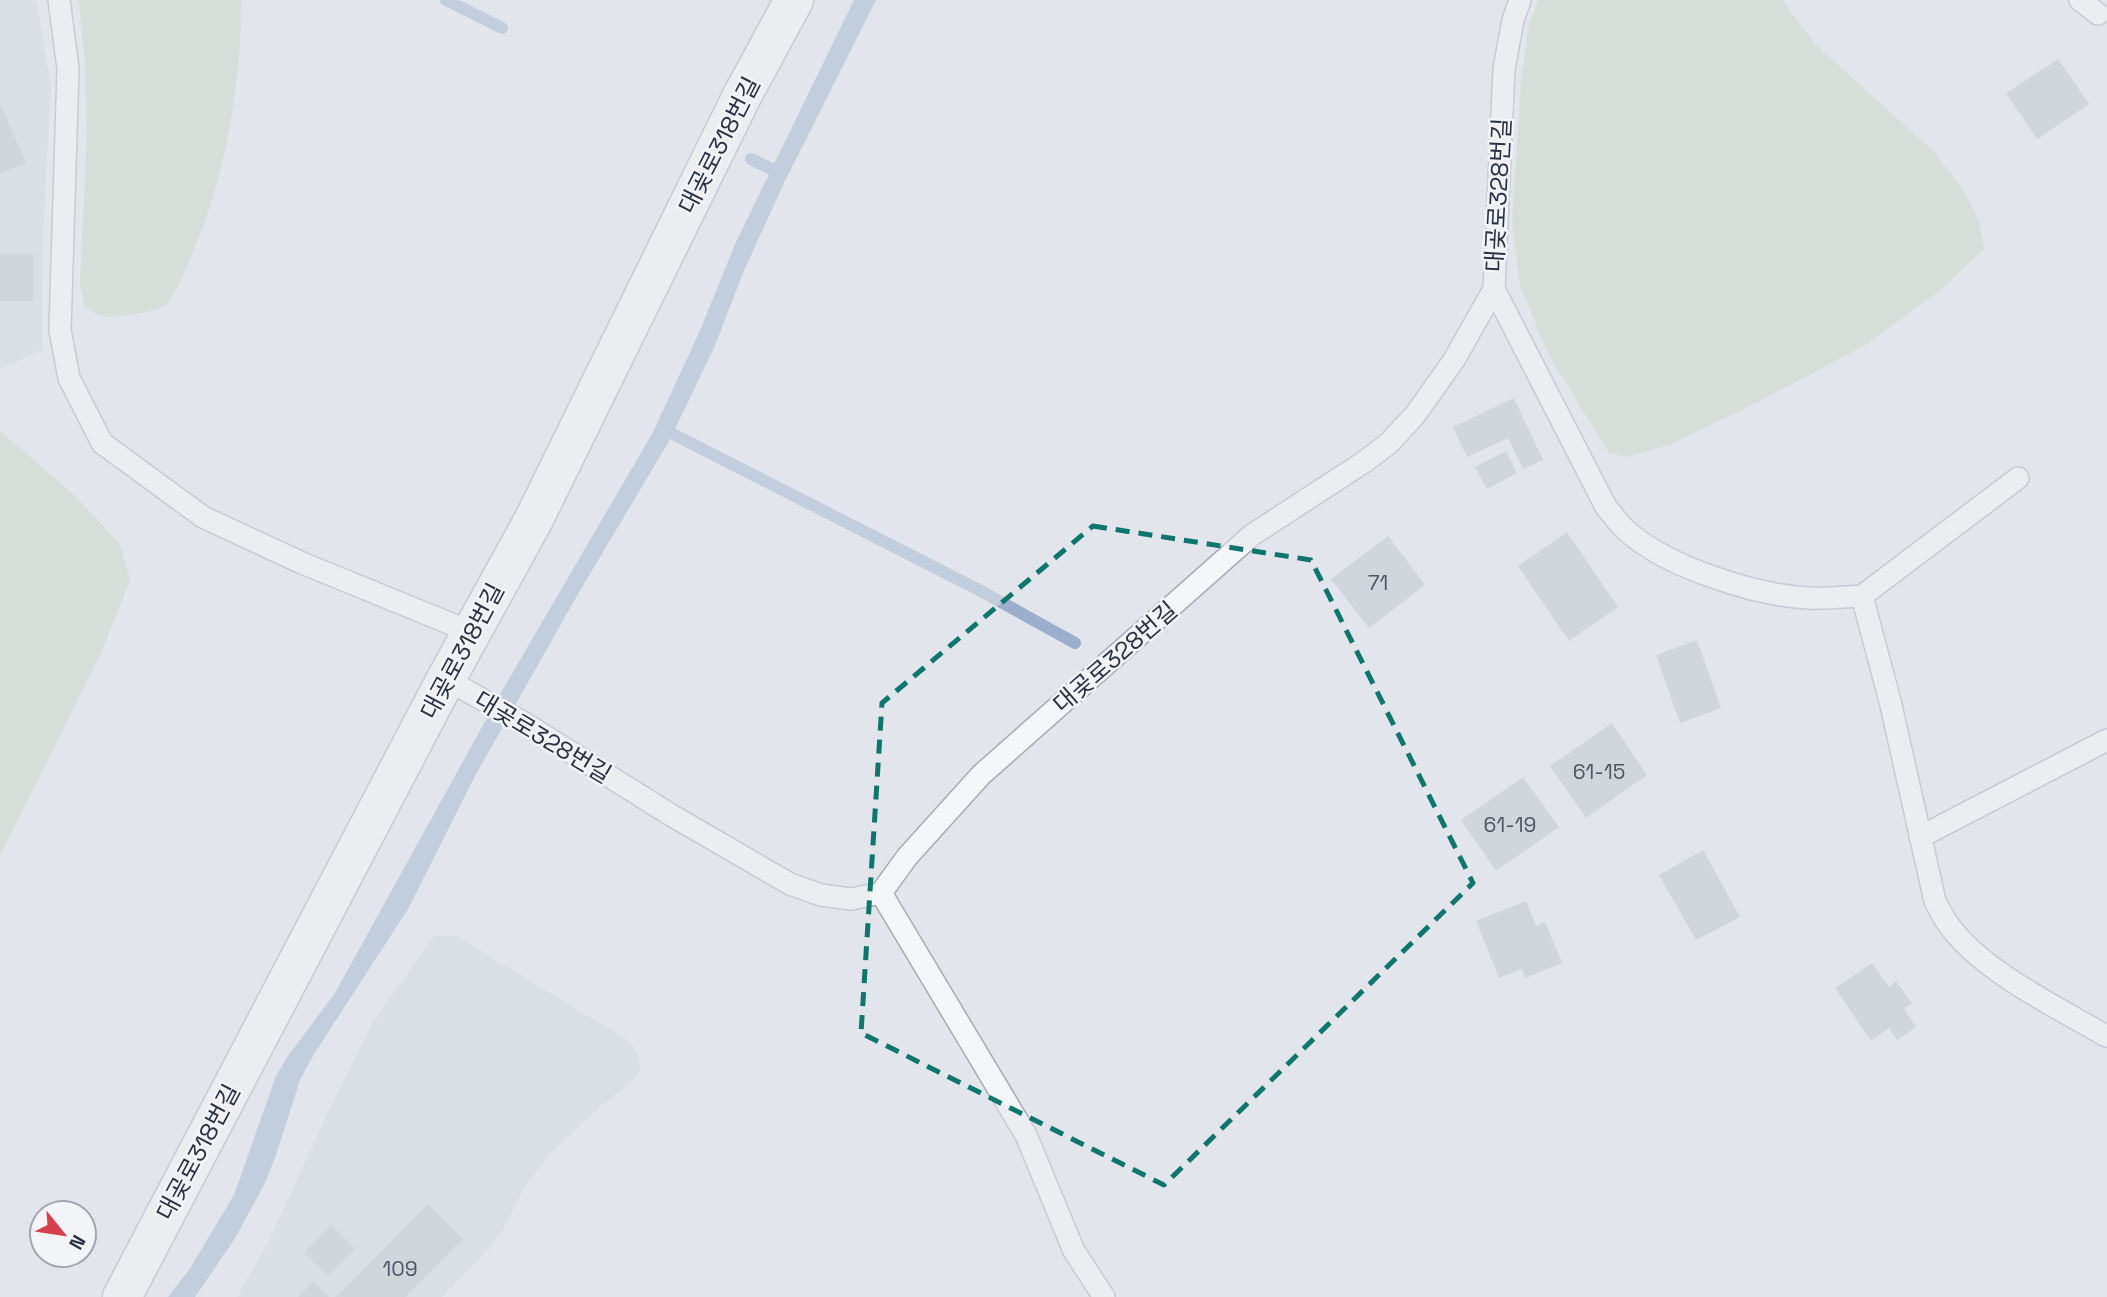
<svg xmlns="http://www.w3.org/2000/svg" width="2107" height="1297" viewBox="0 0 2107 1297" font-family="'Space Grotesk','Noto Sans KR',sans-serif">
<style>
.built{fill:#d0d4dd}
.green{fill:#c6d6c3}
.water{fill:#9bafcd}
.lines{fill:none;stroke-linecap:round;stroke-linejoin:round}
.stream{stroke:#9bafcd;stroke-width:12}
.building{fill:#bcc0cb}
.lane-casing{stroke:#a7abb6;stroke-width:24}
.street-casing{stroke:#a7abb6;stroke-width:41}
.lane{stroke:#f5f6f9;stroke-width:21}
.street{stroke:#f5f6f9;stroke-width:38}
.marked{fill:none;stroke:#0f766e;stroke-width:5;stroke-dasharray:14 9;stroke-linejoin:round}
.labels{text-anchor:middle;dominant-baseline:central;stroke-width:5;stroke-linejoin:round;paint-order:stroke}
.number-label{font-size:21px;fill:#4e5566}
.street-label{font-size:24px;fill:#293144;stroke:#f2f4f8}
</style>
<rect width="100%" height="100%" fill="#e2e5eb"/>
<path class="built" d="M0,0H36L51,88L43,233L42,350L0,368Z
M434,936H456L628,1040L638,1055L640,1069L631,1083L602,1105L548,1156L522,1191L507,1223L490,1248L442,1297H237L269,1241L330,1108L373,1022Z"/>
<path class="green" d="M79,0H241C241,89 225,179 189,261C184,273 176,295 166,304C157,312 116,319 104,316C98,315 91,310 85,307L80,286L87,133L85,65Z
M1538,0H1782L1815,44L1933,151L1965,192L1979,221L1984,249L1942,289L1864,346L1746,408L1671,444L1628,457L1609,453L1547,352L1519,282L1512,220L1521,82L1528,29Z
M0,431L73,494L120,544L130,580L102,650L0,856Z"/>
<path class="water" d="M854,0H876L783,185L743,273L714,348L669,441L578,594L475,776L408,909L314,1054L300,1080L276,1155L265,1183L234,1240L195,1297H168L189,1270L234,1195L276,1076L288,1056L335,993L503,689L652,434L698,335L736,242Z"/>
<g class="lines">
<path class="stream" d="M446,0L502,28
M751,159L780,173
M665,430L981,591L1075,643"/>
</g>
<path class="building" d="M2058,59L2089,104L2037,139L2006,93Z
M0,103L26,163L0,174Z
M0,254H33V301H0Z
M1514,398L1543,460L1523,469L1508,438L1467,457L1453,427Z
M1506,451L1517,473L1487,489L1475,467Z
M1567,532L1618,607L1569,641L1518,566Z
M1388,536L1425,585L1369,628L1331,579Z
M1697,640L1721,708L1680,723L1656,655Z
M1612,723L1647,775L1586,818L1550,766Z
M1523,777L1559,827L1496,871L1461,820Z
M1703,850L1740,917L1696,940L1659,875Z
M1526,901L1536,926L1545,922L1562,963L1525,978L1522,969L1499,978L1476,921Z
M1872,963L1889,987L1896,981L1912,1003L1904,1009L1916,1027L1897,1040L1889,1028L1871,1041L1835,988Z
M428,1204L463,1239L406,1297H336Z
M331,1225L355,1249L328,1276L304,1253Z
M313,1282L329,1297H298Z"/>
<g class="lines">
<defs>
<path id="lane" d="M59,0L68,68L60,330L69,378L102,443L203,517L302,563L471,632
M2080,0L2098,14
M1494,289L1606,507C1613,515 1619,524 1627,531C1667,567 1754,595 1808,598C1826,599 1844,597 1862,596L1890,701L1935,901C1939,909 1943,917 1948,924C1981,971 2057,1007 2106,1036
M1862,596L2018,478
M446,679L529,726L671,815L790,884L821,895L851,899L881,893L907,857L981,775L1252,535L1364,462L1388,444L1415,415L1454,360L1494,289L1504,69L1513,20L1520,0
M1920,837L2107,740
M881,893L1026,1135L1074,1251L1104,1297"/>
<path id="street" d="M122,1297L446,679L534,519L742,96L794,0"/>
</defs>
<use href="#lane" class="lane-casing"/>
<use href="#street" class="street-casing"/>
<use href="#lane" class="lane"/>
<use href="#street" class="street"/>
</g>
<path d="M0 0H2107V1297H0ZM1093,526L1311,560L1473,883L1164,1185L861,1033L882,703Z" fill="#e2e5eb" fill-opacity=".55" fill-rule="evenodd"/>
<path class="marked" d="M1093,526L1311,560L1473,883L1164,1185L861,1033L882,703Z"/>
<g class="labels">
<g class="number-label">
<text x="1378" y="582">71</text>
<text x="1599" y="771">61-15</text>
<text x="1510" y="824">61-19</text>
<text x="400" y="1268">109</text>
</g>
<g class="street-label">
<text transform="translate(719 145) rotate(-63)">대곶로318번길</text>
<text transform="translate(1498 195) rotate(-87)">대곶로328번길</text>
<text transform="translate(462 651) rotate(-62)">대곶로318번길</text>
<text transform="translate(1115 657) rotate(-41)">대곶로328번길</text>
<text transform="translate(543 737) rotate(31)">대곶로328번길</text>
<text transform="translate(198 1152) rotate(-62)">대곶로318번길</text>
</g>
</g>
<g transform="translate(63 1234) rotate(120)"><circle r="33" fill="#f2f4f8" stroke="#a2a6b0" stroke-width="2"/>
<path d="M0-5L12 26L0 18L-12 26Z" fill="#d7404b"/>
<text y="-10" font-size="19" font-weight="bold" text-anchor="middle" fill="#293144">N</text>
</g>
</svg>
